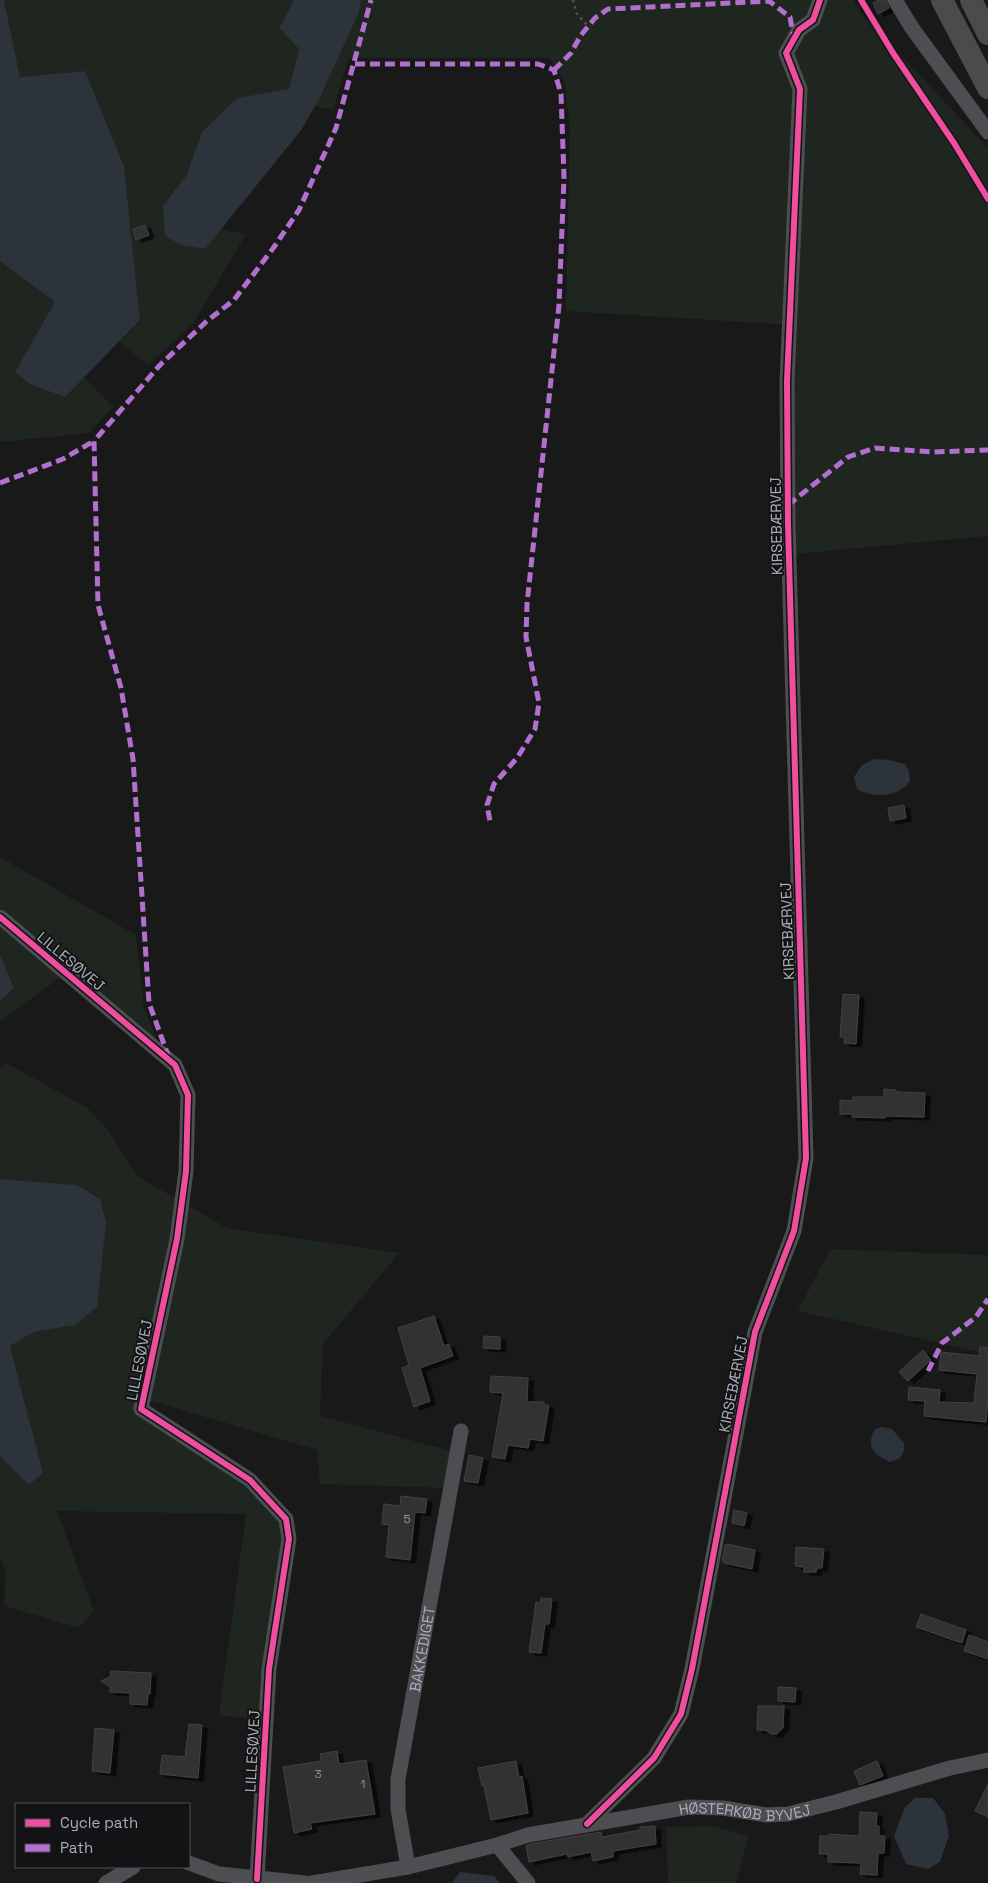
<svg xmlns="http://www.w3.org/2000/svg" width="988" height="1883" viewBox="0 0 988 1883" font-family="'Space Grotesk',sans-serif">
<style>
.green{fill:#1f2620}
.water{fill:#2c333b}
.building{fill:#313131;stroke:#414245;filter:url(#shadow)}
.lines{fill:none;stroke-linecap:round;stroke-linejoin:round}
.path{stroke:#4f5053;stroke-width:2.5;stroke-dasharray:2.5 4;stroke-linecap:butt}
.minor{stroke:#4d4e52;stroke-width:15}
.highway{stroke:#4b4b4e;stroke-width:22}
.quiet{stroke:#b36fd0;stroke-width:5;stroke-dasharray:10 5;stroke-linecap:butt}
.cycleway-casing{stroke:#131315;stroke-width:9}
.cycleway{stroke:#ef4d9e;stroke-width:6}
.labels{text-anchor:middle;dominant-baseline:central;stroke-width:4;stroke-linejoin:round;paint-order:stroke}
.number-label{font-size:12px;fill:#8c8f97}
.street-label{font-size:15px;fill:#abaeb9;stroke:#131315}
</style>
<defs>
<filter id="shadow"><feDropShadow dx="5.5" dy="3" stdDeviation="0" flood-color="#0009"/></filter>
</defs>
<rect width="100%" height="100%" fill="#191919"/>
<path class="green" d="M4,0H294L279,28L299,49L289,89L273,93L202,132L186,176L163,204L205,249L219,229L246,234L192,325L148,365L119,342L140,320L124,166L85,71L20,77Z
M361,0H854L860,12L988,148V536L794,554V325L566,311L570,128L564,80L549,58H349L333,110L314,106L359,12Z
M0,261L55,302L64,397L84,377L113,407L89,433L0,442Z
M0,857L136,935L144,1008L158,1043L0,908Z
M0,924L61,977L0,1021V1001L14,988L0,955Z
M6,1063L86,1107L108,1130L137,1176L227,1228L399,1253L323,1344L320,1416L452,1451L446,1488L320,1484L317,1450L138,1397L133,1412L247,1484L281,1521L284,1540L262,1720L219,1715L246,1514L57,1511L94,1611L79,1628L4,1606L6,1573L0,1558V1456L29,1485L43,1473L10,1346L34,1332L75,1325L77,1185L0,1179V1067Z
M830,1249L988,1255V1354L798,1311Z
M713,1826L748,1836L736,1883H668L666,1827Z"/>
<path class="water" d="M0,0H4L20,77L85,71L124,166L140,320L65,397L30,384L15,372L55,302L0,261Z
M294,0H361L359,12L321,95L302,129L205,249L181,245L165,236L163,205L186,176L202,132L237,98L289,89L299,49L279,28Z
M874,759L889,760L905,764L909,771L910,781C899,797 873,799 857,789L854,777L862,765Z
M0,955L14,988L0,1001Z
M0,1179L77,1185L100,1199L106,1223L97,1307L75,1325L34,1332L10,1346L43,1473L29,1485L0,1456Z
M882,1427L892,1429L904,1443V1451L900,1458L890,1462C872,1454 866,1446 875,1429Z
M915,1798H933L945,1814L949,1836L940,1862L928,1869L906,1864L894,1836L905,1807Z
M460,1872L494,1876L500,1883H452Z"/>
<path class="building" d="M879,0H886L889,8L878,14L873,3Z
M145,225L149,235L136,240L133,229Z
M904,805L906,818L890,821L888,808Z
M843,994L859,995L856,1044L844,1043L845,1037H840Z
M884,1089L896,1090V1092L925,1093L924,1117L885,1116V1118L852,1117V1114H840V1100L853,1101V1097H884Z
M434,1316L444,1346L449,1344L453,1356L420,1368L430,1401L414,1407L402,1368L409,1365L398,1328Z
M484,1336L500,1337V1349L483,1348Z
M980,1347L988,1348V1401L986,1422L924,1416L925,1401L908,1400L909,1387L940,1390L939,1402L974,1403L977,1374L939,1370L941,1352L979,1356Z
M923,1350L931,1360L908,1381L899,1372Z
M491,1376L528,1378L527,1402H544V1405H549L543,1441L530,1439L528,1448L508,1445L505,1459L492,1457L503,1393L490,1392Z
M469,1455L483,1458L478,1483L464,1481Z
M401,1496L427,1499L425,1513L415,1512L410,1560L386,1557L389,1525L382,1524L384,1504L400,1506Z
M734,1510L747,1513L744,1526L732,1523Z
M727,1544L755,1550L752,1569L724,1563L722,1561L725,1545Z
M796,1547L824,1549L822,1568H817L816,1572H804V1567L795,1566Z
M541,1598L552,1599L549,1624H545L541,1653L529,1652L536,1602L540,1603Z
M921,1614L966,1630L962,1643L916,1627Z
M969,1635L988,1642V1659L964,1651Z
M111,1671L151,1673L150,1694H148L147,1705L130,1704V1693L110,1692V1687L101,1681L110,1677Z
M778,1687L796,1688L795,1702L778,1701Z
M758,1706H784L783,1728L777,1734H771L765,1730H757Z
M189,1724L202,1725L198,1778L160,1774L162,1755L185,1757Z
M95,1728L114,1730L110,1773L92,1771Z
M337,1751L339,1764L366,1760L375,1814L310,1823L312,1829L294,1833L283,1767L321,1761L320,1754Z
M516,1761L519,1777L522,1776L528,1813L491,1820L484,1786H482L478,1768Z
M877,1761L883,1776L860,1785L854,1771Z
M988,1784V1817L975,1811Z
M860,1812L877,1813L876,1826H879V1836H885L884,1853H878L877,1875L860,1874L861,1863L828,1862V1854H819L820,1836H829V1834L859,1836Z
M655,1826L656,1844L613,1851V1857L593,1861L591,1852L568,1857L567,1854L529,1862L526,1846L530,1844L601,1832L602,1837L640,1830V1827Z"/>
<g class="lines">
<path class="path" d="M573,0L577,14L588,26"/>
<g class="minor">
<path d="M895,0L912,28L988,132"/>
<path d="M0,917L175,1065L188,1095L186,1171L177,1239L141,1409L250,1480L286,1519L289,1539L269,1669L257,1879"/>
<path d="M587,1824L654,1758L681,1714L692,1669L755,1332L794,1231L806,1158L788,525L787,381L800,89L786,53L799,30L813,20L820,0"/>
<path d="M497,1845L528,1883"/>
<path d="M189,1863L219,1874L305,1883"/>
<path id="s1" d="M408,1867L398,1809V1779L461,1431"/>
<path d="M106,1883L133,1867"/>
<path id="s2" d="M312,1883L408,1867L497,1845L528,1835L689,1807L723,1808L766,1815L788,1814L836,1802L950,1768L988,1760"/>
</g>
<path class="highway" d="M942,0L988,88
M971,0L988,34"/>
<path class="quiet" d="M355,64H538L554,70L561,94L564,177L559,305L527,604L526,637L539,703L535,729L517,758L494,784L487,805L490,821
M554,70L571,53L581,35L595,18L608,9L769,1L790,17L794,39
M0,483L63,459L94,441
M788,505L848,457L875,448L934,452L988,450
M169,1058L149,1003L133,759L121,688L98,605L94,441L160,365L207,321L234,300L274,247L299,210L336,128L371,0
M928,1371L942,1343L976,1317L988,1299"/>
<defs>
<path id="cycleway" d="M861,0L893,53L954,143L988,199
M0,917L175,1065L188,1095L186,1171L177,1239L141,1409L250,1480L286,1519L289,1539L269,1669L257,1879
M587,1824L654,1758L681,1714L692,1669L755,1332L794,1231L806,1158L788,525L787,381L800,89L786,53L799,30L813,20L820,0"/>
</defs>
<use href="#cycleway" class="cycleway-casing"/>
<use href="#cycleway" class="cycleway"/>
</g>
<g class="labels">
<g class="number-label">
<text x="407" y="1519">5</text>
<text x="318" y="1774">3</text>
<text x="363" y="1784">1</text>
</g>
<g class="street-label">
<text transform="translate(776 526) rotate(-91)">KIRSEBÆRVEJ</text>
<text transform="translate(787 931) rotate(-92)">KIRSEBÆRVEJ</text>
<text transform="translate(71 961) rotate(40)">LILLESØVEJ</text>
<text transform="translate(139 1360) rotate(-79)">LILLESØVEJ</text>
<text transform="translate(733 1384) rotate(-79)">KIRSEBÆRVEJ</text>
<text stroke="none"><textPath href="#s1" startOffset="221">BAKKEDIGET</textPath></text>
<text transform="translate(252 1751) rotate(-87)">LILLESØVEJ</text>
<text stroke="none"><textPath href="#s2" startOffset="441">HØSTERKØB BYVEJ</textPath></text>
</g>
</g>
<rect x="15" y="1803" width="175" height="65" fill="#131315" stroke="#505157"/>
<rect x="25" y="1819" width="25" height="8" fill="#ef4d9e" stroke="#505157"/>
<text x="60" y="1828" font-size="15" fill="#abaeb9">Cycle path</text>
<rect x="25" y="1844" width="25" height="8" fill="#b36fd0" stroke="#505157"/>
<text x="60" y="1853" font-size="15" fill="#abaeb9">Path</text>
</svg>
